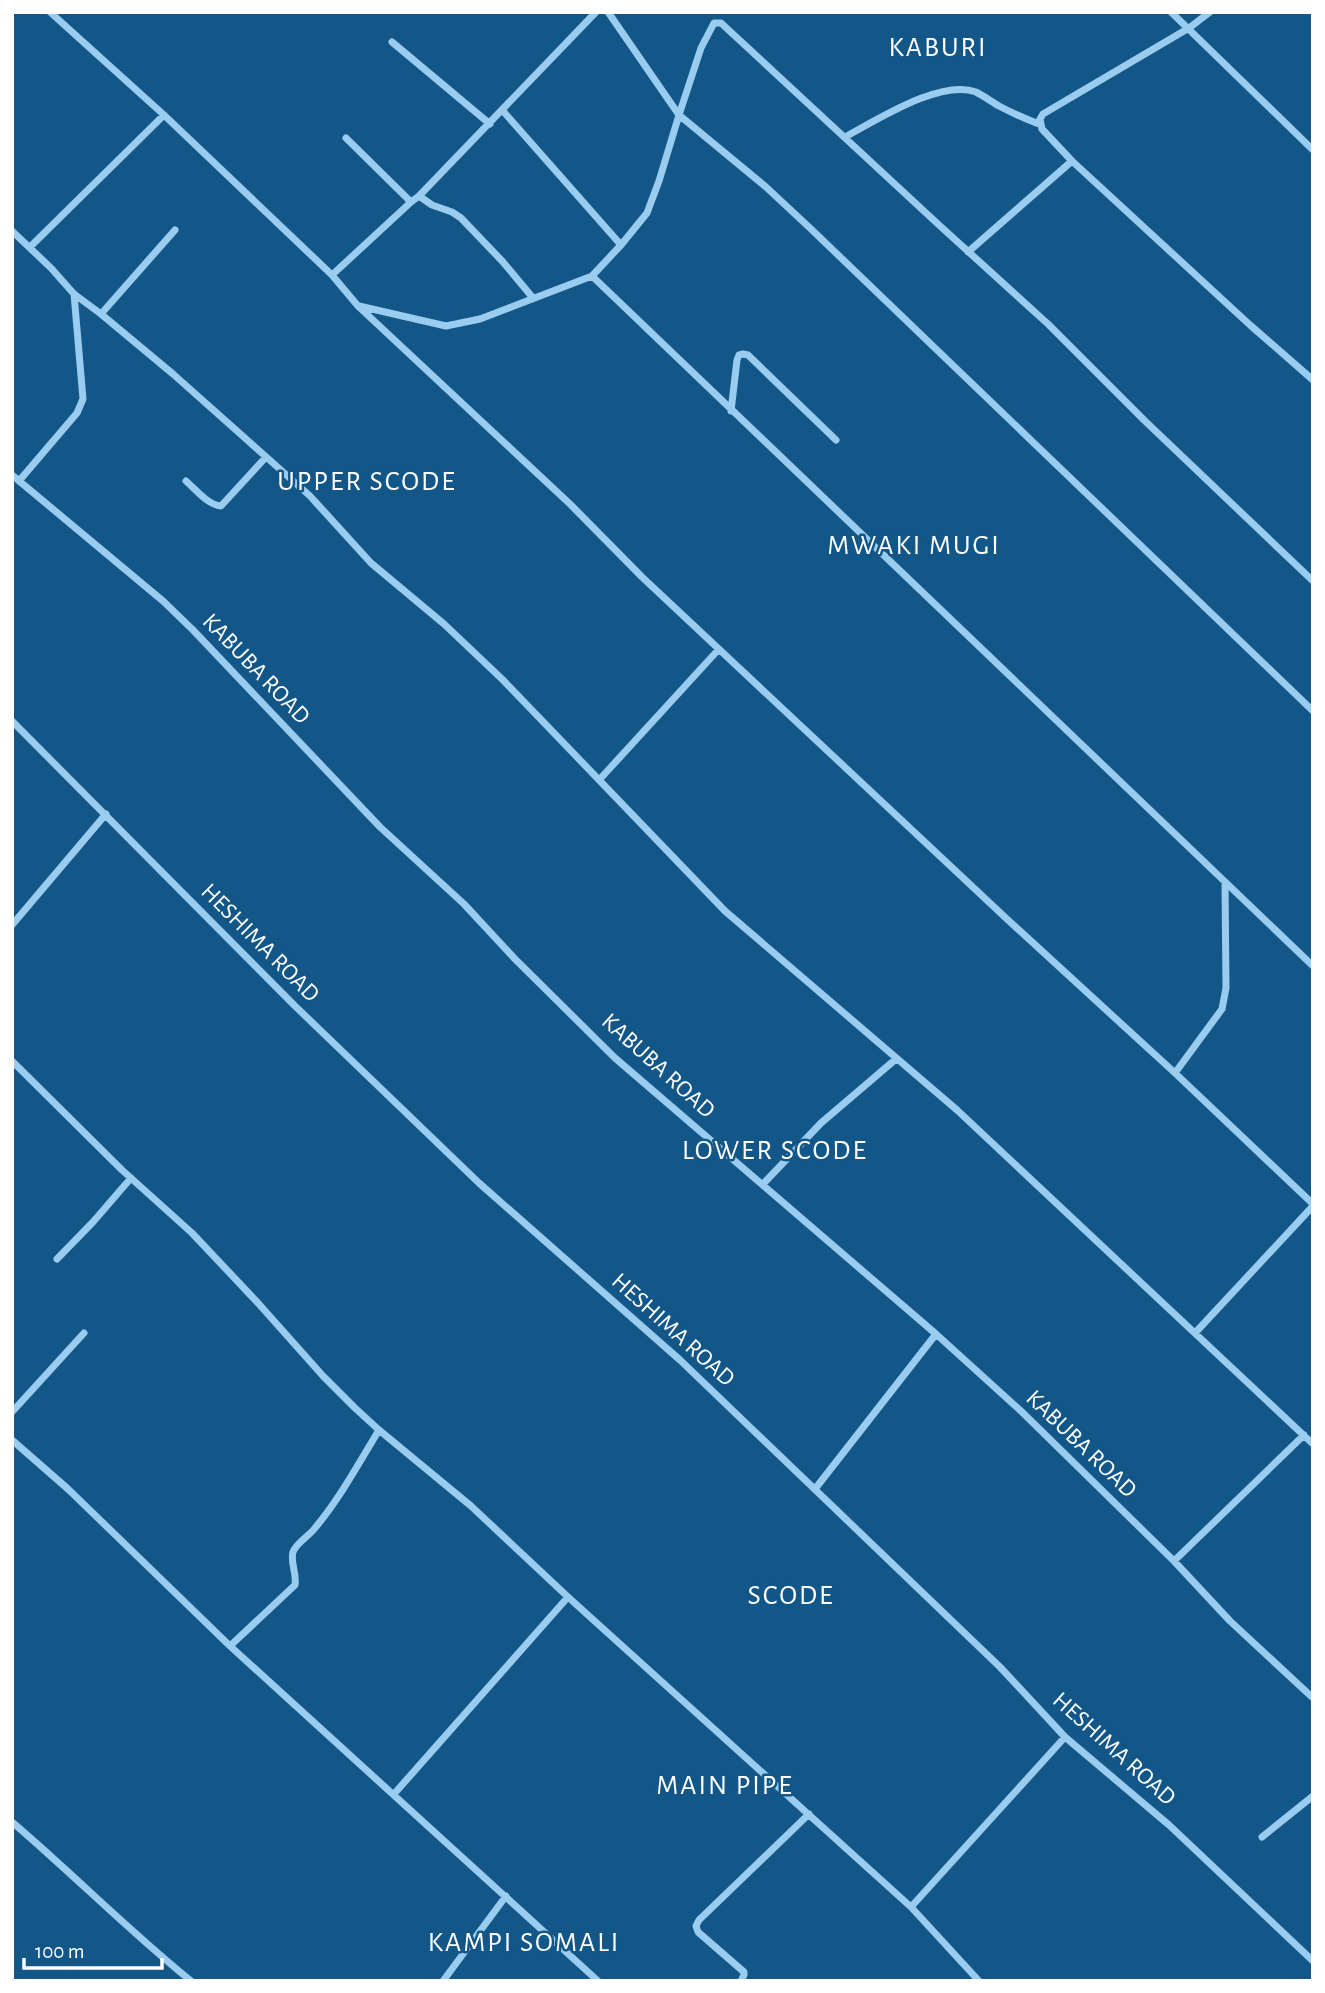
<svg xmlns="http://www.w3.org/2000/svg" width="1325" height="1993" viewBox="0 0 1325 1993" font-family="'Alegreya Sans',sans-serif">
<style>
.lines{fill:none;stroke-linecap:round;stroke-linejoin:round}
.minor{stroke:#99ccef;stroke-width:7}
.labels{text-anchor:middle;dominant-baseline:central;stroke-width:5;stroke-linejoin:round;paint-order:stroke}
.street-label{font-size:24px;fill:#fff;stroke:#135788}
.quarter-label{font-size:28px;letter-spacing:2px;fill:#fff;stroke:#135788}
</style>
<rect width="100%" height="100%" fill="#135788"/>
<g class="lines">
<path class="minor" d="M50,12L164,115L332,275L358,306L570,504L642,577L1008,920L1175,1073L1313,1204
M1171,12L1313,150
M392,42L490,124
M503,111L621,245
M845,137C877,120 940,79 976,92C984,96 992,102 999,106C1012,113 1026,119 1039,124
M346,138L411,202
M1072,161L1250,325L1313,380
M419,196L432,205L452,212L461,218L503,262L533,298
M12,231L51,268L74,294L101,314L173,374L310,496L371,563L444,624L503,680L725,911L957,1110L1313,1444
M30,247L164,115
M968,252L1072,161L1042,129L1040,119L1043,114L1189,28L1210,12
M332,275L411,202L419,196L596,12
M592,276L1313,966
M359,306L446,326L480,319L592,276L621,245L647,213L659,181L679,115L608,12
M101,314L175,230
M731,411L737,360L739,355L743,354L748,355L836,440
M12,475L163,601L193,630L380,827L464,904L515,959L615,1058L936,1334L1022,1412L1174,1561L1230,1621L1313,1698
M19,481L77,413L83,399L74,294
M186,481C196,490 208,505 221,506L266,457
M1313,581L1145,421L1048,324L939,225L721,23H714L701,48L679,115L766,187L811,229L1313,711
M12,721L295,1006L479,1183L680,1360L1000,1667L1065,1737L1169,1825L1313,1961
M600,779L719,649
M12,925L106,814
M12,1061L122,1170L192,1233L258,1303L323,1376L355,1408L379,1430L471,1506L568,1597L911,1907L979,1981
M1175,1073L1222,1009L1226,988L1225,882
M763,1184L821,1123L896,1059
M57,1259L93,1222L131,1178
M1195,1333L1313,1206
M12,1412L84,1333
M12,1440L68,1489L230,1646L598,1981
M815,1489L936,1334
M1174,1561L1304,1435
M230,1646L295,1585C297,1573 290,1563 293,1552C296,1543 309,1536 315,1528C340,1498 359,1463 379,1430
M394,1794L568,1597
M12,1822C73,1874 129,1931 191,1981
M1262,1837L1313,1796
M911,1907L1065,1737
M443,1981L506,1896
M741,1981L744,1975V1972L698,1932L696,1926L699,1920L809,1814"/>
</g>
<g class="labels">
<g class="street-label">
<text transform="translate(256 669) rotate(46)">KABUBA ROAD</text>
<text transform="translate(260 943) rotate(45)">HESHIMA ROAD</text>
<text transform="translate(658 1066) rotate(42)">KABUBA ROAD</text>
<text transform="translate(673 1330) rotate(42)">HESHIMA ROAD</text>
<text transform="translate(1081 1444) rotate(44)">KABUBA ROAD</text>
<text transform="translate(1114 1749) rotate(42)">HESHIMA ROAD</text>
</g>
<g class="quarter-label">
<text x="938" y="48">KABURI</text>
<text x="367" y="482">UPPER SCODE</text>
<text x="914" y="546">MWAKI MUGI</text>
<text x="775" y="1151">LOWER SCODE</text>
<text x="791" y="1596">SCODE</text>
<text x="725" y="1786">MAIN PIPE</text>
<text x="524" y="1943">KAMPI SOMALI</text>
</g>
</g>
<rect width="1325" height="1993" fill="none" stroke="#ffffff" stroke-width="28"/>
<path d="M24 1958v10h138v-10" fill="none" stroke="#ffffff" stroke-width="3.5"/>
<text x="35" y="1958" font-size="21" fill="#ffffff" stroke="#135788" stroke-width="5" paint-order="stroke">100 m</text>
</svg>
